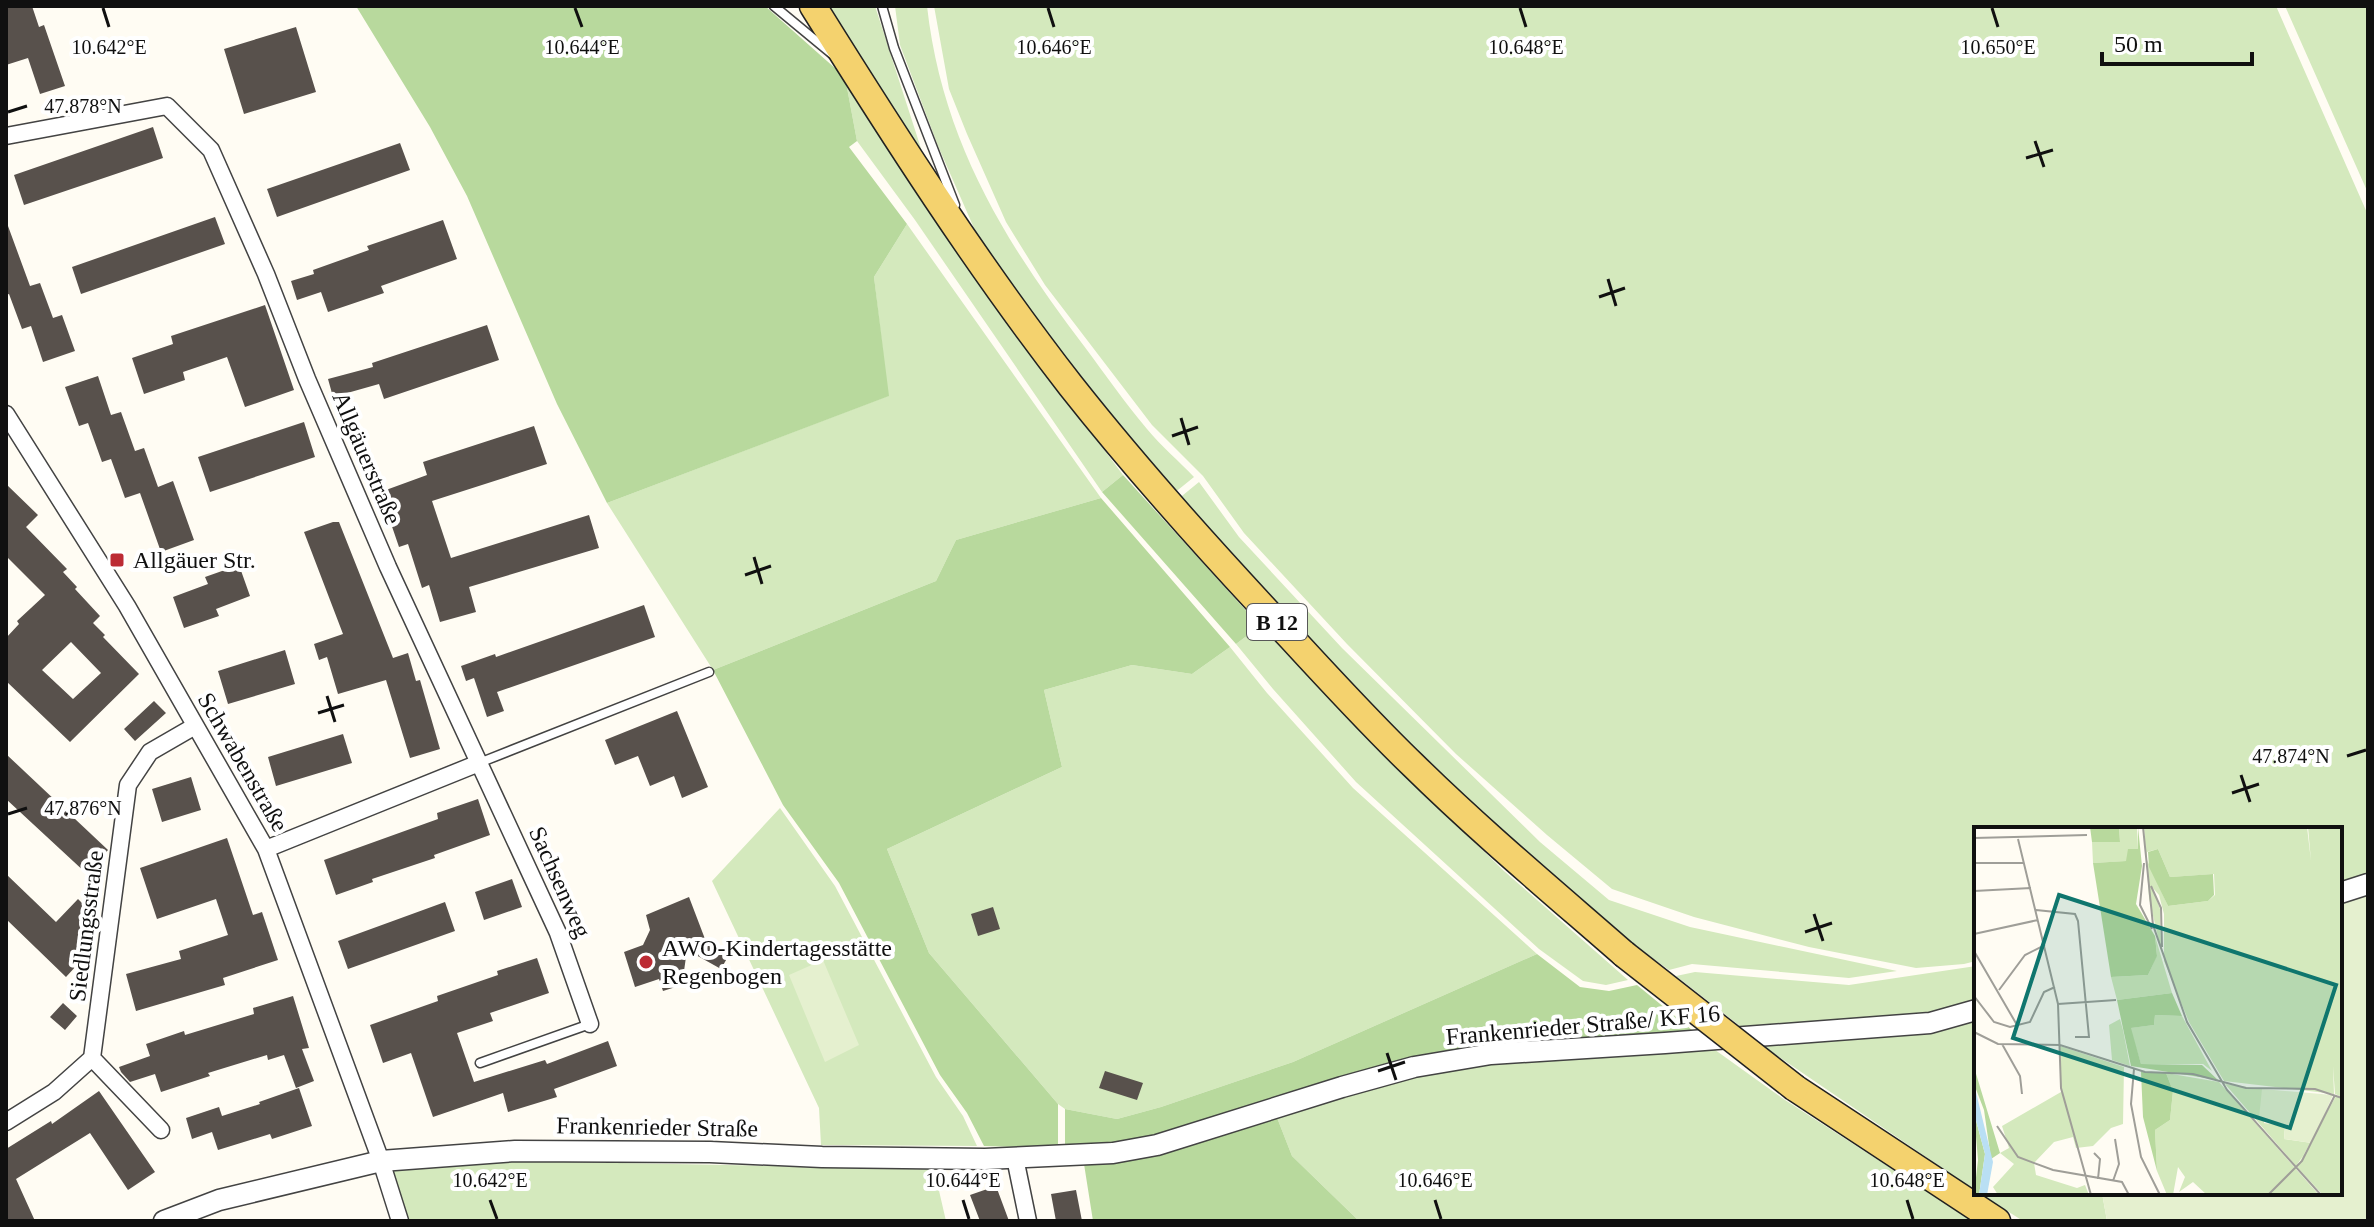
<svg xmlns="http://www.w3.org/2000/svg" width="2374" height="1227" viewBox="0 0 2374 1227" font-family="Georgia,serif">
<style>
.green{fill:#d4e9bd}
.forest{fill:#b8d99d}
.pitch{fill:#e5f0cf}
.building{fill:#58514c;fill-rule:evenodd}
.lines{fill:none;stroke-linecap:round;stroke-linejoin:round}
.service-casing{stroke:#434343;stroke-width:11}
.minor-casing{stroke:#434343;stroke-width:19}
.tertiary-casing{stroke:#434343;stroke-width:23}
.primary-casing{stroke:#212121;stroke-width:29}
.service{stroke:#fff;stroke-width:8}
.minor{stroke:#fff;stroke-width:16}
.tertiary{stroke:#fff;stroke-width:20}
.primary{stroke:#f4d26e;stroke-width:26}
.primary-bridge-casing{stroke:#212121;stroke-width:29;stroke-linecap:butt}
.primary-bridge{stroke:#f4d26e;stroke-width:26}
.ticks{fill:none;stroke:#101010;stroke-width:3}
.poi-dot{fill:#bc2b34;stroke:#fff;stroke-width:3}
.labels{text-anchor:middle;dominant-baseline:central;stroke-width:8;stroke-linejoin:round;paint-order:stroke}
.shield{fill:#fff;stroke:#585858;stroke-width:2}
.shield-label{font-size:22px;font-weight:bold;fill:#101010}
.street-label{font-size:24px;fill:#101010;stroke:#fff}
.poi-label{font-size:24px;fill:#101010;stroke:#fff;text-anchor:start}
.inset-road{fill:none;stroke:#9f9e98;stroke-width:2}
.view{fill:#0f766e;fill-opacity:0.15;stroke:#0f766e;stroke-width:4}
.inset-edge{fill:none;stroke:#101010;stroke-width:4}
.ticks-label{font-size:20px;text-anchor:middle;fill:#101010;stroke:#fff;stroke-width:8;stroke-linejoin:round;paint-order:stroke}
</style>
<rect width="100%" height="100%" fill="#fffcf3"/>
<path class="green" d="M824,6H875L927,167Z
M895,6H927C942,140 1004,241 1084,346C1105,374 1125,403 1147,429C1161,446 1179,461 1194,477L1173,494L1080,380L981,244L938,146L900,45Z
M934,6H2276L2368,215V877L2340,887V829H1976V961L1964,964L1916,968L1809,947L1694,917L1612,889L1547,835L1456,754L1347,644L1244,533L1203,476L1152,425L1045,285L1006,222L967,134L949,89Z
M2285,6H2368V193Z
M845,77L979,283L1123,475L1102,492L915,220L857,141Z
M907,224L1101,498L956,540L936,581L713,670L607,503L888,396L874,277Z
M1199,482L1239,537L1342,648L1540,842L1609,900L1690,927L1897,971L1849,978L1692,964L1669,970C1484,837 1331,665 1177,500Z
M1260,626L1404,773L1504,871L1628,980L1606,985L1583,981L1539,949L1356,782L1273,689L1236,644Z
M1230,647L1267,693L1353,788L1537,954L1293,1062L1161,1107L1117,1119L1065,1109L1058,1104L929,953L887,849L1062,767L1044,690L1132,665L1192,674Z
M780,808L835,886L936,1077L963,1116L977,1146L821,1145L819,1108L712,881Z
M1976,966V1002L1928,1016L1745,1030L1676,976L1695,972L1849,985Z
M1976,1015V1191L1760,1044Z
M1711,1047L1785,1100L1973,1221H1359L1292,1156L1276,1115L1416,1075L1493,1060Z
M516,1161L934,1169L946,1221H405L387,1169Z
M1979,1193H2102L2107,1221H2023Z"/>
<path class="forest" d="M356,6H765L845,77L857,141L849,147L907,224L874,277L889,396L607,503L557,404L467,196L430,127Z
M1123,475L1260,626L1236,644L1102,492Z
M1101,498L1230,647L1192,674L1132,665L1044,690L1062,767L887,849L929,953L1058,1104V1148L984,1146L967,1113L940,1075L839,883L783,805L713,670L936,581L956,540Z
M1537,954L1580,987L1609,991L1637,985L1698,1035L1490,1044L1413,1058L1156,1139L1065,1147V1109L1117,1119L1161,1107L1293,1062Z
M1276,1115L1292,1156L1359,1221H1093L1084,1164Z"/>
<path class="pitch" d="M2368,893V1221H2107L2102,1193H2340V902Z
M823,960L859,1045L825,1062L789,975Z"/>
<path class="building" d="M6,6H32L39,27L44,25L65,86L40,94L28,58L6,65Z
M296,27L316,92L244,114L224,49Z
M153,127L163,158L24,205L14,175Z
M400,143L410,170L277,217L267,189Z
M215,217L225,244L81,294L72,267Z
M443,220L457,259L381,286L384,293L328,312L321,292L297,300L291,281L314,274L313,270L369,250L367,246Z
M6,226H8L30,286L40,283L53,318L62,315L75,351L43,362L31,326L22,329L9,294L6,295Z
M265,305L294,390L245,407L227,357L183,372L185,380L144,394L132,358L173,344L171,336Z
M487,325L499,360L384,399L379,384L333,397L328,379L373,367L372,363Z
M98,376L111,415L121,412L135,451L144,448L158,487L173,481L194,540L161,552L140,493L125,498L111,459L102,462L88,423L79,426L65,387Z
M304,422L315,457L210,492L198,457Z
M534,426L547,464L432,501L451,558L589,515L599,548L469,587L476,612L440,622L429,585L422,588L408,544L399,547L386,509L381,510L375,494L427,475L423,462Z
M6,484L38,515L26,527L67,569L63,572L77,587L75,589L100,616L93,623L105,635L103,637L139,674L70,742L6,681V638L19,624L17,621L45,595L6,556ZM71,642L101,673L73,699L42,670Z
M333,522H339L393,658L408,653L416,681L420,680L440,749L410,758L386,680L338,694L327,657L319,660L314,644L343,634L304,532Z
M239,565L250,596L216,609L219,616L184,628L173,597L208,584L205,577Z
M644,605L655,637L497,692L504,711L487,717L474,678L466,681L461,666L495,654L496,657Z
M285,650L295,684L228,704L218,671Z
M154,701L166,713L135,741L124,729Z
M677,711L708,787L682,798L674,776L650,786L638,756L615,765L605,740Z
M343,734L352,763L276,786L268,757Z
M6,754L108,850L87,874L6,799Z
M191,777L201,810L162,822L152,789Z
M478,799L490,835L434,855L435,858L372,879L373,882L336,895L324,860L438,819L437,813Z
M227,838L253,915L262,912L278,960L223,978L225,985L136,1011L126,974L181,959L179,951L228,935L216,899L157,919L140,868Z
M6,874L56,922L78,899L94,915L89,920L97,928L80,945L88,953L66,977L6,919Z
M512,879L522,907L484,920L475,892Z
M689,897L705,939L730,953L721,969L687,950L682,985L663,991L659,979L635,987L624,952L643,945L650,930L646,915Z
M445,902L455,931L348,969L338,941Z
M993,907L1000,929L978,936L971,914Z
M537,958L549,993L490,1013L493,1021L457,1033L474,1082L545,1060L547,1064L608,1041L617,1066L554,1089L557,1097L508,1112L503,1093L433,1117L411,1053L383,1063L370,1025L438,1001L437,996L498,975L497,971Z
M293,996L309,1048L302,1049L314,1081L296,1088L284,1055L268,1060L267,1055L208,1073L210,1076L161,1092L155,1074L130,1082L121,1072L119,1067L150,1056L146,1044L184,1031L185,1035L254,1014L253,1008Z
M63,1003L77,1016L65,1030L50,1017Z
M1105,1071L1143,1083L1137,1100L1099,1088Z
M299,1088L312,1126L272,1139L270,1134L218,1150L212,1132L192,1139L186,1118L219,1107L222,1116L260,1104L259,1102Z
M99,1091L155,1172L128,1190L90,1133L16,1179L35,1221H6V1149L51,1121L52,1124Z
M996,1186L1009,1221H980L970,1195Z
M1076,1190L1082,1221H1056L1051,1194Z"/>
<g class="lines">
<defs>
<path id="service" d="M774,6L832,54
M882,6L894,48L955,205
M479,763L709,672
M480,1063L590,1024"/>
<path id="minor" d="M6,136L167,106L211,150L266,274L307,379L388,567L558,933L590,1024
M6,414L127,606L266,849L381,1161L400,1221
M266,849L479,763
M92,1058L161,1130
M6,1122L54,1092L92,1058L128,785L150,752L195,726
M1015,1158L1028,1221"/>
<path id="tertiary" d="M2340,893L2368,884
M164,1221L219,1200L381,1161L515,1151L710,1152L822,1157L985,1159L1113,1153L1157,1145L1342,1087L1414,1067L1491,1054L1665,1043L1930,1023L1976,1010"/>
<path id="primary" d="M813,6C894,136 977,265 1071,386C1131,462 1195,534 1261,605C1311,659 1360,714 1413,765C1480,831 1553,892 1624,954
M1795,1088L1997,1221"/>
</defs>
<use href="#service" class="service-casing"/>
<use href="#minor" class="minor-casing"/>
<use href="#tertiary" class="tertiary-casing"/>
<use href="#primary" class="primary-casing"/>
<use href="#service" class="service"/>
<use href="#minor" class="minor"/>
<use href="#tertiary" class="tertiary"/>
<use href="#primary" class="primary"/>
<defs>
<path id="primary-bridge" d="M1624,954L1795,1088"/>
</defs>
<use href="#primary-bridge" class="primary-bridge-casing"/>
<use href="#primary-bridge" class="primary-bridge"/>
</g>
<path class="ticks" d="M103,8L109,27M575,8L582,27M1048,8L1054,27M1520,8L1526,27M1992,8L1998,27M8,112L27,106M2035,141L2044,167M2026,158L2053,150M1608,279L1616,306M1599,297L1625,288M1181,418L1189,445M1172,436L1198,427M754,557L762,584M745,575L771,566M327,696L335,722M318,713L344,705M2347,756L2366,750M2241,775L2250,802M2232,793L2259,784M8,814L27,808M1814,914L1823,941M1805,932L1832,923M1387,1053L1396,1080M1378,1071L1405,1062M490,1200L497,1219M963,1200L969,1219M1435,1200L1441,1219M1907,1200L1913,1219"/>
<g class="poi-dot">
<rect x="109" y="552" width="16" height="16" rx="4"/>
<circle cx="646" cy="962" r="8"/>
</g>
<g class="labels">
<rect class="shield" x="1247" y="604" width="60" height="36" rx="6"/>
<g class="shield-label">
<text x="1277" y="622">B 12</text>
</g>
<g class="street-label">
<text transform="translate(367 458) rotate(67)">Allgäuerstraße</text>
<text transform="translate(243 762) rotate(60)">Schwabenstraße</text>
<text transform="translate(560 882) rotate(66)">Sachsenweg</text>
<text transform="translate(86 926) rotate(-83)">Siedlungsstraße</text>
<text transform="translate(1583 1025) rotate(-5)">Frankenrieder Straße/ KF 16</text>
<text transform="translate(657 1127) rotate(1)">Frankenrieder Straße</text>
</g>
<g class="poi-label">
<text x="133" y="560">Allgäuer Str.</text>
<text x="662" y="948">AWO-Kindertagesstätte<tspan x="662" dy="28">Regenbogen</tspan></text>
</g>
</g>
<g transform="translate(1974 827)">
<rect width="368" height="368" fill="#fffcf3"/>
<path d="M145,0H163L164,22L153,34L119,36L118,15H146ZM170,0H333L337,34L334,0H368V270L361,267L359,239L360,267L250,254L215,195L190,134V87L185,68L178,60L186,82L187,123L175,71ZM184,22L196,50L240,47L241,68L234,74L194,79L173,33V25ZM181,109L198,166L143,173L137,150L174,148L183,128ZM181,188L208,189L238,244L229,237H167L156,201L180,198ZM146,192L149,203L156,239L138,233L135,198ZM86,219L150,240L149,297L137,301L119,319L102,321L99,310L80,315L60,336L62,348L103,361L111,358L115,368H24L19,360L40,337L26,326L35,321L28,299L87,265ZM192,246L245,255L345,368H233L219,355L205,365L211,350L204,340L199,368H193L183,344L181,303L196,293L199,264ZM251,257L288,262L290,296L311,299L310,312L338,316L322,339ZM362,269L368,272V368H349L323,340Z" fill="#d4e9bd" fill-rule="evenodd"/>
<path d="M116,0H145L146,15H118ZM164,0L168,39L162,77L181,109L183,129L174,148L137,150L119,36L152,34L154,22H164ZM184,22L196,50L239,47L240,68L234,74L194,79L175,40L174,25ZM198,166L208,189L181,188L180,198L157,201L167,237L228,238L244,253L157,239L143,173ZM0,240L26,326L17,332L10,283L0,257ZM167,245L192,246L199,264L196,293L181,303L183,344L169,290ZM0,286L11,327L5,368H0L4,333Z" fill="#b8d99d"/>
<path d="M288,262L359,268L338,316L310,312L311,299L285,291Z" fill="#e5f0cf"/>
<path d="M0,257L19,335L13,368H5L11,327L0,286Z" fill="#b9dff4"/>
<path class="inset-road" d="M169,0L179,98L213,195L253,263L347,368M0,11L113,8M44,12L84,177L87,261L117,368M0,36H50M170,36L166,78L178,102M177,59L187,81L188,120M0,64L57,61M62,83L101,87L104,94L115,210H101M0,107L64,93M0,124L43,198M25,163L51,128L71,118M0,169L20,195L36,200L56,195L70,165L81,160M84,177L142,173M0,205L24,217L86,218L171,245L219,247L272,261L341,262L368,271M28,217L46,249L48,267M160,242L157,277L167,330L186,368M23,299L44,330L79,343L148,355L155,368M120,326L126,332L124,352M139,354L145,337L141,312M294,368L328,334L361,268"/>
<path class="view" d="M85,68L362,158L316,301L39,211Z"/>
<rect width="368" height="368" class="inset-edge"/>
</g>
<g class="ticks-label">
<text x="109" y="54">10.642°E</text>
<text x="582" y="54">10.644°E</text>
<text x="1054" y="54">10.646°E</text>
<text x="1526" y="54">10.648°E</text>
<text x="1998" y="54">10.650°E</text>
<text x="83" y="113">47.878°N</text>
<text x="2291" y="763">47.874°N</text>
<text x="83" y="815">47.876°N</text>
<text x="490" y="1187">10.642°E</text>
<text x="963" y="1187">10.644°E</text>
<text x="1435" y="1187">10.646°E</text>
<text x="1907" y="1187">10.648°E</text>
</g>
<rect width="2374" height="1227" fill="none" stroke="#101010" stroke-width="16"/>
<path d="M2102 52v12h150v-12" fill="none" stroke="#101010" stroke-width="4"/>
<text x="2114" y="52" font-size="24" fill="#101010" stroke="#ffffff" stroke-width="6" paint-order="stroke">50 m</text>
</svg>
